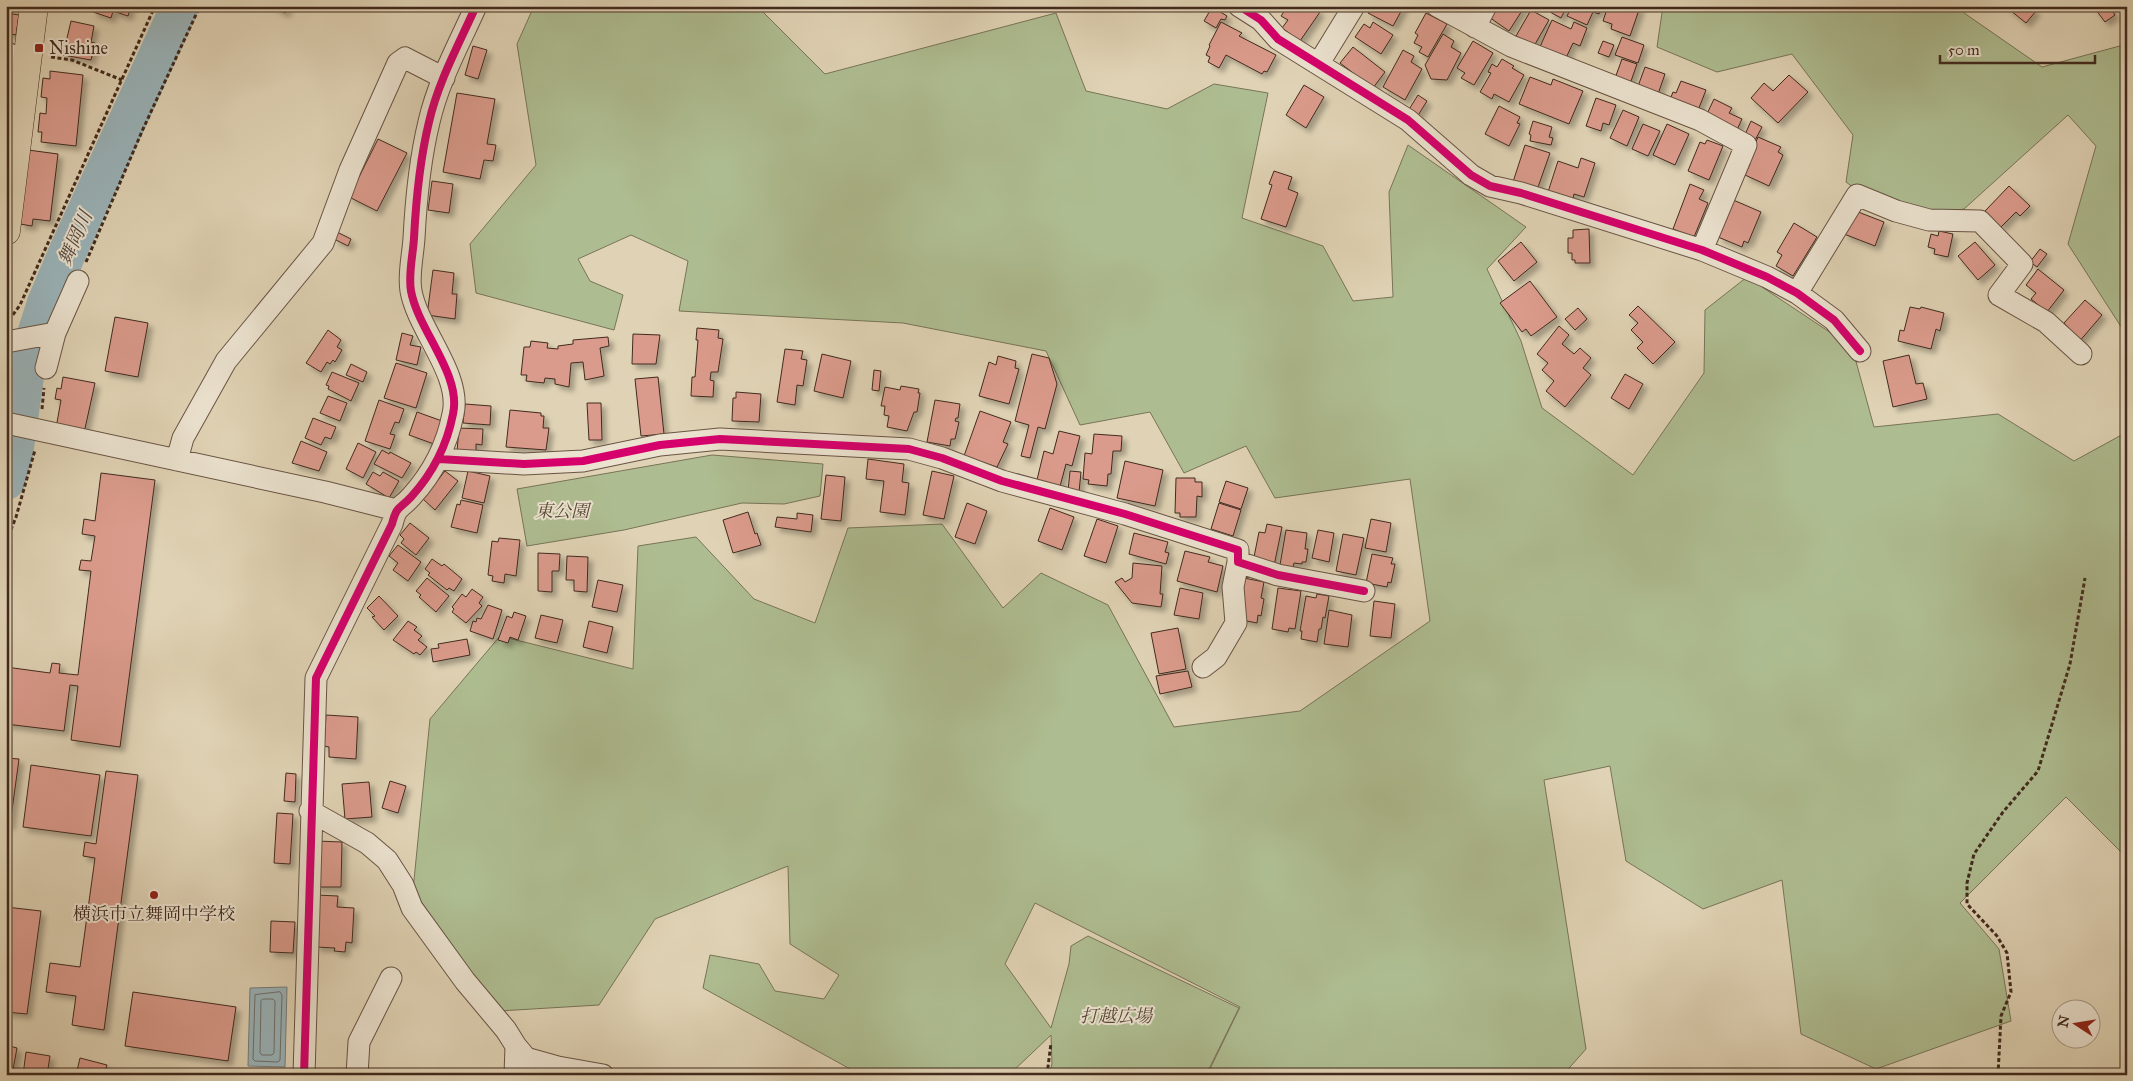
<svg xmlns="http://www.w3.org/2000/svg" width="2133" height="1081" viewBox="0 0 2133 1081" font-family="'IM FELL Great Primer','Noto Serif JP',serif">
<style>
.green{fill:#aebd91;stroke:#787458}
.water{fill:#9ab4ba;stroke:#767d7c}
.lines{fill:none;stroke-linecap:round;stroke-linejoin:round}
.shore{stroke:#6e6f6c;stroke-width:1}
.river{stroke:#9ab4ba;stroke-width:38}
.building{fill:#db9b8c;stroke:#412a1e;filter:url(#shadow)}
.minor-casing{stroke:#695444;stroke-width:23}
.major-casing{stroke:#412a1e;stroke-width:29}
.path{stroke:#412a1e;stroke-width:3;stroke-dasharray:4 2.5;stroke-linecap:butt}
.minor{stroke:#ebe2cf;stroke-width:21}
.major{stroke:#e0d3b5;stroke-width:28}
.cycleway-casing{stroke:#ebe2cf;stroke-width:11}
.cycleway{stroke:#d6006c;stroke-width:8}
.poi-dot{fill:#8f2418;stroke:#ebe2cf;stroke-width:2}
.labels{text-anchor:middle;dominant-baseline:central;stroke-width:4;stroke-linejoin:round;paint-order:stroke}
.poi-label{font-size:18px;fill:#412a1e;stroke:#ebe2cf;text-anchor:start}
.park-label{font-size:18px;font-style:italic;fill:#574735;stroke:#ebe2cf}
.water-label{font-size:19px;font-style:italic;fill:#53463d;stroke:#ebe2cf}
</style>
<defs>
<filter id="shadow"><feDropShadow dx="4.5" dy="4.5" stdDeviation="2.5" flood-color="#0004"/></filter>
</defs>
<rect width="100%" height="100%" fill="#e0d3b5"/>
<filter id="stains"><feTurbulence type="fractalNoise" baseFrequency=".004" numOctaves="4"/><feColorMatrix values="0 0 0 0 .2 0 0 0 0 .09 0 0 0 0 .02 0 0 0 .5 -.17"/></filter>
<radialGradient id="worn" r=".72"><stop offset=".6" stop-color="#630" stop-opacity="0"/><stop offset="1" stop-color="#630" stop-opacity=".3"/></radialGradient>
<path class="green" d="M534,6H757L825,74L1056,13L1086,91L1167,109L1214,84L1268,93L1242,218L1323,246L1353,301L1393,297L1389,192L1408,145L1526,227L1487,269L1521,341L1542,408L1633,475L1704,373L1705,310L1747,277L1852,347L1874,427L1998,414L2074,461L2127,432V858L2066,797L1960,903L1999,949L2011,1021L1876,1069L1801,1034L1782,880L1703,909L1626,861L1610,766L1544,780L1586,1049L1563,1075H1207L1240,1007L1035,903L1005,964L1051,1028L1069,964L1071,946L1088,936L1239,1008L1206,1075H1049L1052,1064L1051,1035L1011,1073L861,1075L703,988L710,955L759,964L775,991L824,999L839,975L790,944L788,866L655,919L599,1005L499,1011L413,890L430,719L500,636L633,669L638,546L696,537L754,599L815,623L848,528L942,524L1003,608L1041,573L1108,605L1174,727L1300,711L1430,621L1410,479L1275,498L1246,446L1184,473L1150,412L1080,425L1046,351L903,323L679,311L688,261L631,235L578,259L590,281L623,295L614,330L476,293L470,244L536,165L517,44Z
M1663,6H1954L2042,67L2127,44V336L2068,244L2096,146L2068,115L1964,209L1899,221L1846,182L1853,135L1792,54L1717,72L1657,47Z
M712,455L823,464L820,496L784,504L742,503L624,530L527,546L517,489Z"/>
<path class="water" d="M287,987L285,1067L248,1066L250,988Z"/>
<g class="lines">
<path class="shore" d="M280,992L282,995L280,1060L278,1062L255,1061L253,1059L255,995Z
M263,999H273L275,1001L274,1053L272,1055H262L260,1053L261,1001Z"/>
<path class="river" d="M6,481L14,454L27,362L46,303L68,251L180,6"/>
</g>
<path class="building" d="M6,6H13V10H6Z
M94,6H131L128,16L113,11L111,18L93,12Z
M272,6H288L285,13Z
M1288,6H1312L1320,12L1300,41L1282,28L1288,20L1281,16Z
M1372,6H1404L1393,26L1368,13Z
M1453,6H1475L1469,16Z
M1496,6H1525L1509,31L1489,17Z
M1553,6H1567L1561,18L1550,12Z
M1572,6H1602L1599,14L1593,12L1587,25L1567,16Z
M1608,6L1640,7L1630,36L1611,29L1612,24L1603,21Z
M2005,6H2030L2036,11L2026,23Z
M2093,6H2109L2115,15L2105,22Z
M1212,7L1227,16L1225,20L1221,19L1216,28L1204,21Z
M1531,10L1549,20L1534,46L1516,36Z
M6,13L19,15L16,35L6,33Z
M1426,13L1447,24L1428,57L1419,52L1422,47L1414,43L1418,35L1415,33Z
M1552,20L1571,29L1574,22L1587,28L1580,46L1573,43L1565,60L1539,49Z
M71,21L94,26L91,42L95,43L91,60L63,55Z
M1221,22L1242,33L1239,36L1276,55L1267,72L1264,71L1262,74L1226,55L1219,68L1208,62L1210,57L1206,55L1210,46L1209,45Z
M1373,22L1393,35L1381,54L1355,37L1364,24L1370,28Z
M1443,34L1454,41L1451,47L1461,53L1447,80L1431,79L1425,65Z
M1622,37L1644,45L1638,63L1615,55Z
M1473,41L1493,53L1474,85L1461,78L1465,73L1457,68Z
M1603,41L1614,45L1609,57L1598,53Z
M473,46L487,50L478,79L465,75Z
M1353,47L1385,72L1373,88L1340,63Z
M1403,50L1414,56L1411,62L1422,69L1405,100L1383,87Z
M1502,59L1514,66L1512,68L1524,75L1509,102L1494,94L1492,99L1480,92L1491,73L1488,72L1492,64L1497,67Z
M1622,59L1637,64L1629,87L1614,81Z
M1645,67L1665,74L1658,94L1637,89Z
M50,71L83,75L76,146L41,142L42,132H38L40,113L46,114L47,98L41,97L43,78L50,79Z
M1789,75L1808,92L1778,123L1751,98L1764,83L1773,91Z
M1530,77L1551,85L1553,79L1583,91L1569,124L1519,104Z
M1681,81L1706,90L1697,113L1669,102L1673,92L1676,93Z
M1304,85L1324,97L1306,128L1286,115Z
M457,93L495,99L487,144L496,145L493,161L484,160L480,179L443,172Z
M1418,95L1427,101L1417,117L1408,111Z
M1596,98L1616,105L1609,125L1603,123L1601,131L1586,126Z
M1714,99L1732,108L1729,113L1742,119L1736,132L1705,118Z
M1499,106L1520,117L1517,123L1520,124L1509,146L1485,134Z
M1623,110L1639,117L1627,146L1610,138Z
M1533,121L1552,127L1549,137L1553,138L1551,145L1530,141L1531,135L1529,134Z
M1751,121L1762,127L1753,144L1743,139Z
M1643,124L1660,131L1648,156L1632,149Z
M1667,124L1689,134L1675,165L1653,155Z
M1758,137L1781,147L1778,152L1783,155L1769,186L1745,175L1750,164L1747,163Z
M378,139L407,153L377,211L349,197Z
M1707,140L1723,146L1709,180L1688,171L1700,142L1705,144Z
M1525,145L1550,153L1537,190L1513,182Z
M28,150L58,154L50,221L33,219L32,226L20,224Z
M1581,158L1595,163L1584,197L1574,194L1572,203L1547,195L1558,161L1578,168Z
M1274,171L1292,177L1288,189L1298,193L1286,227L1261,219L1272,185L1269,184Z
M432,181L453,184L449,213L428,210Z
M1690,184L1704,190L1699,199L1708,203L1694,237L1673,229Z
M2009,186L2030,206L2020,216L2016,212L2001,227L1985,211Z
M1731,199L1761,212L1748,243L1744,241L1742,247L1718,237Z
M1853,210L1884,222L1875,246L1844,234Z
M1794,223L1817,237L1793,276L1776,266L1782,255L1777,252Z
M1589,229L1590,263H1575V260H1572V253H1568V238H1573V230Z
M1939,231L1953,234L1948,257L1934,254L1935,249L1928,247L1931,234L1938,236Z
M337,232L351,239L348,246L334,239Z
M1521,242L1537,262L1514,281L1498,261Z
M1975,242L1995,265L1978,280L1958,256Z
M2040,249L2047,254L2037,267L2030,262Z
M2038,269L2064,290L2047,312L2031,299L2036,293L2026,285Z
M433,270L454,273L452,294H457L455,319L427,315Z
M1530,281L1557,317L1531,336L1526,329L1522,332L1500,303Z
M2085,300L2102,315L2078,343L2064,330L2068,327L2064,323Z
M1638,306L1675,342L1653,364L1637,348L1643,342L1631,330L1638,323L1629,315Z
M1910,307L1920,309L1921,307L1944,313L1940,331L1936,329L1931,349L1898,341L1900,330L1904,331Z
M1578,308L1587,319L1575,330L1565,319Z
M115,317L148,323L138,377L105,371Z
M1559,326L1569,335L1562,344L1574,354L1580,348L1591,358L1583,368L1591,375L1565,407L1546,391L1554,381L1542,370L1548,363L1537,354Z
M697,328L719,330L718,338L723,339L718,372H711L710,380L714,381L713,397L691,396L692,377H695L698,340H696Z
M328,330L341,340L337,347L342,350L335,362L333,360L330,364L327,362L321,372L306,363Z
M402,333L413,336L410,345L421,347L417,365L396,360Z
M633,334L660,335L656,364H632Z
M608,337L609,346L600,348L604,376L585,380L583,362L571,363L569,387L555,384V379L545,378L544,383L526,381L527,375H521L524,347H530L531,341L548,343L547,348L558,349V346L573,344V340Z
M785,349L803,351L801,359L807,360L803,386L797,385L795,405L777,402Z
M822,354L851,361L843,398L814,391Z
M1032,354L1049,358L1057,384L1045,429L1038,427L1030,458L1021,456L1029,425L1015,421Z
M1909,355L1916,384L1923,383L1927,399L1893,407L1883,361Z
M998,356L1016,361L1015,368L1019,369L1009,404L979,396L989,362L996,365Z
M396,363L427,373L416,408L384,398Z
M351,364L367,372L363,382L346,375Z
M874,370L881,371L879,391L872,390Z
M332,372L359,383L351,401L328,389L329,386L326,385Z
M1625,374L1643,384L1629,409L1611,398Z
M63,377L95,383L84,433L56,428L61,400L55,399L57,388L61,389Z
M658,377L664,434L641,436L635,379Z
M901,386L919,389L918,393H920L917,412H914L907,431L887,427L889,416L884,415L885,406H881L885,387L900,390Z
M736,392L761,394L759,422L732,421L733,398H736Z
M328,396L347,403L340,421L320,413Z
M379,400L404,409L399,423L395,422L390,434L395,435L390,449L365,441Z
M935,400L960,404L958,418H956L955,421L959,422L955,439H951L950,446L927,442Z
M587,403H601L602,440H589Z
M465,404L491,406L490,425L463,423Z
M510,410L541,413V416H544L543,428H549L546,450L506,447Z
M980,411L1011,422L1003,442L1008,444L997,467L964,456Z
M417,412L442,421L434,444L409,435Z
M313,418L336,427L331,439L325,437L321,445L305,438Z
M459,428L483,429L482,445L476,444V453L457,452Z
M1059,431L1080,436L1072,466L1066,464L1059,490L1036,484L1044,451L1053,454Z
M1094,434L1122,436L1121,451H1113L1111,474H1108L1107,486L1088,484L1089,480L1083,479L1085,453L1092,454Z
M301,441L327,452L319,471L292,463Z
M358,443L376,452L363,478L346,469Z
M382,450L389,454L390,452L411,463L402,478L374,464Z
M868,459L904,464L902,482L909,483L905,515L880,512L884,481L866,479Z
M1125,461L1163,470L1155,506L1117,498Z
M445,471L458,481L435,510L423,499Z
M468,471L490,476L484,503L462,498Z
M932,471L954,476L944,519L923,515Z
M1070,471L1081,472L1079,492L1068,491Z
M373,472L380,476L383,472L399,481L389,498L366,484Z
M101,473L155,480L120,747L71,740L78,686L70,685L64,731L6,724V667L50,673L52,663L60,664L59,673L78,675L91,571L79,570L81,560L91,561L95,536L82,534L84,519L95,521Z
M826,475L845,477L841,521L821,519Z
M1176,478H1195V482H1202V497L1197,496L1196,517H1180V513H1175Z
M1226,481L1248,488L1241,509L1219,502Z
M461,500L483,505L477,533L451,527L457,504L460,505Z
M967,503L987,511L975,544L955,537Z
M1219,503L1241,510L1233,536L1211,529Z
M1050,508L1074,517L1062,550L1038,541Z
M748,512L755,534L757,533L761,545L733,553L723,520Z
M797,513L813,515L811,532L775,527L777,517L797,519Z
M1097,519L1118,526L1106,563L1084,556Z
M1371,519L1391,523L1386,552L1365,548Z
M410,523L429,538L416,555L401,543L404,539L400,535Z
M1267,524L1282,527L1274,566L1253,562L1259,532L1265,533Z
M1286,530L1307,533L1305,549H1308L1306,562H1302V564L1294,563L1293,567L1280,565Z
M1318,530L1334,533L1329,562L1312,558Z
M1134,533L1168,542L1165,552L1169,553L1166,564L1129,554Z
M1343,534L1364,538L1356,575L1336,571Z
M499,538L520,540L516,576L505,574L504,583L492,581L493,576L488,575L492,541L498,542Z
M398,545L421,562L408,581L393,570L398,563L389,556Z
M1185,551L1210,557L1208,562L1223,566L1217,592L1177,581Z
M538,553L560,554L559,571H552V592L538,591Z
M1372,554L1393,558L1391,564H1395L1391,583L1388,582L1387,587L1366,583Z
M567,556L588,557L587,592L574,591V580H566Z
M432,559L442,566L444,564L462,579L454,591L449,588L447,590L428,575L430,573L425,569Z
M1133,563L1162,566L1160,594H1163L1161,607L1132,603L1115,582L1122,578L1125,582L1132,578Z
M427,578L449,596L436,612L419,597L421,595L416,591Z
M1244,578L1264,582L1261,598L1264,599L1261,616L1258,615L1257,623L1242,620L1239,609Z
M598,580L623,585L617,612L592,607Z
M1180,588L1203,593L1199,619L1174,615Z
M1278,588L1301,591L1295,629L1289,628L1288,632L1272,629Z
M472,589L483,597L479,603L482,606L466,623L452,612L454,609L452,607L462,594L466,597Z
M1317,594L1329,596L1325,618L1323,617L1321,629H1319L1317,642L1301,639L1302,631H1300L1306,596L1316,598Z
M379,596L398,616L384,630L372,617L375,616L367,608Z
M1374,601L1395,604L1391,638L1370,636Z
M488,605L502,610L493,639L470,631L473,621L476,622L477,618L481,619Z
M1329,610L1352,615L1348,647L1324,644Z
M514,612L526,616L518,640L510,637L508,643L498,640L507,616L512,618Z
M541,615L563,620L557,643L535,638Z
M408,621L417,627L414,630L422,636L418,640L427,647L420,655L416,652L414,654L393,640Z
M589,621L613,627L607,653L583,647Z
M1178,628L1186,669L1159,674L1151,633Z
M467,639L470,655L433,662L431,649L439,648L438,644Z
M1188,671L1192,687L1160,694L1156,676Z
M326,715L358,717L356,759L329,757V747L324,746Z
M6,758L19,759L10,825H6Z
M31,765L100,775L91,836L23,827Z
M106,771L138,775L104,1030L72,1025L76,996L46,992L50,963L80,967L95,858L83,856L85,842L96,844Z
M286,773L296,774L295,802L284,801Z
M390,781L406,786L398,813L382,808Z
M369,782L372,817L345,819L342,784Z
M277,813L293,814L290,864L274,863Z
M316,841L342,842L341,887H315Z
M316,895L338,896L337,907L354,908L352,943L346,942L345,952L334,951L335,948L316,947Z
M6,907L41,911L27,1014L6,1012Z
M271,921L295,922L293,953L270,952Z
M133,992L236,1007L228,1061L125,1046Z
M6,1045L17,1048L12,1075H6Z
M26,1052L50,1056L47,1075H23Z
M80,1058L107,1065L104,1075H76Z"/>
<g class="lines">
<defs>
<path id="minor" d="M1239,6L1261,20L1278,39L1408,120L1471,175L1490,186L1521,193L1702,250L1767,277L1797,293L1834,320L1860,351
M1437,6L1511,46L1700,120L1746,145L1702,250
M1475,27L1486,6
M6,52L26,65
M1319,63L1354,6
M1797,293L1857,195L1896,211L1929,220L1980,221L2022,264L1999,295L2046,322L2081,354
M6,342L55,333L78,281
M46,368L55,333
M6,423L325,492L396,510
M439,459L524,464L583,461L660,445L720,439L909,449L942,458L1002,481L1125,514L1238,550V562L1278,575L1364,591
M177,460L183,438L226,361L323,243L350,170L398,63L405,58L444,78
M1203,667L1216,657L1236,623L1233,587L1238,562
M310,811L367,843L387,860L403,885L412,908L465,981L506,1030L516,1046L515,1075
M516,1046L526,1058L558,1067L603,1075
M304,1075L316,678L392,524C397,505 399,510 411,497C432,474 447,445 453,414C462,375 418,330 411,291C408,275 413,255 414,238C416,200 420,159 429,122C438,82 459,44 476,6
M357,1075L359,1042L391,978"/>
<path id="major" d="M6,231L34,6"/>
</defs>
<use href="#minor" class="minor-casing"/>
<use href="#major" class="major-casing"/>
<path class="path" d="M51,57L72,60L122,80
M86,262L143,129L200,6
M9,320L20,305L155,6
M42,409L44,388
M6,542L16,517L35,450
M1047,1075L1051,1043
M1998,1075L2001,1016L2011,992L2007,953L1997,936L1967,904V883L1974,854L2003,812L2038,771L2070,664L2085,578"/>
<use href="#minor" class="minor"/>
<use href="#major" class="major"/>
<defs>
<path id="cycleway" d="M1239,6L1261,20L1278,39L1408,120L1471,175L1490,186L1521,193L1702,250L1767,277L1797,293L1834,320L1860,351
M439,459L524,464L583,461L660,445L720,439L909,449L942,458L1002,481L1125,514L1238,550V562L1278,575L1364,591
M304,1075L316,678L392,524C397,505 399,510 411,497C432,474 447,445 453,414C462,375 418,330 411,291C408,275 413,255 414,238C416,200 420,159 429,122C438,82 459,44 476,6"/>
</defs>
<use href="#cycleway" class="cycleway-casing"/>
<use href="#cycleway" class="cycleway"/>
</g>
<g class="poi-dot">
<rect x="34" y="43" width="10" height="10" rx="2.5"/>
<circle cx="154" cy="895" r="5"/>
</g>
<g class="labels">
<g class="poi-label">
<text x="49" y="48">Nishine</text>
<text x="154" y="914" text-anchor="middle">横浜市立舞岡中学校</text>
</g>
<g class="park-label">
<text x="562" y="511">東公園</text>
<text x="1116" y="1016">打越広場</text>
</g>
<g class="water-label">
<text transform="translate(75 238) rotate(-66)">舞岡川</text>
</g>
</g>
<rect width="2133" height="1081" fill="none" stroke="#e0d3b5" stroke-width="25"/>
<rect x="8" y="8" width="2118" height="1066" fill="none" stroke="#412a1e" stroke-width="2.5"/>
<rect x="12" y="12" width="2108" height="1056" fill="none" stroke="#412a1e"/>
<g transform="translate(2076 1024) rotate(282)"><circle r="24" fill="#ebe2cf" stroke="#a79888"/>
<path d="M0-4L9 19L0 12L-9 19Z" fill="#8f2418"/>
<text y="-8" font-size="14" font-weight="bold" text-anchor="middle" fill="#412a1e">N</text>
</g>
<path d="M1940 55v8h155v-8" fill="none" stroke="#412a1e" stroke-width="2.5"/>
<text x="1948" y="55" font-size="15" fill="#412a1e" stroke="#ebe2cf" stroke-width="4" paint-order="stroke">50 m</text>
<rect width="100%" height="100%" filter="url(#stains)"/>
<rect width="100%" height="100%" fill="url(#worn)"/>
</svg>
